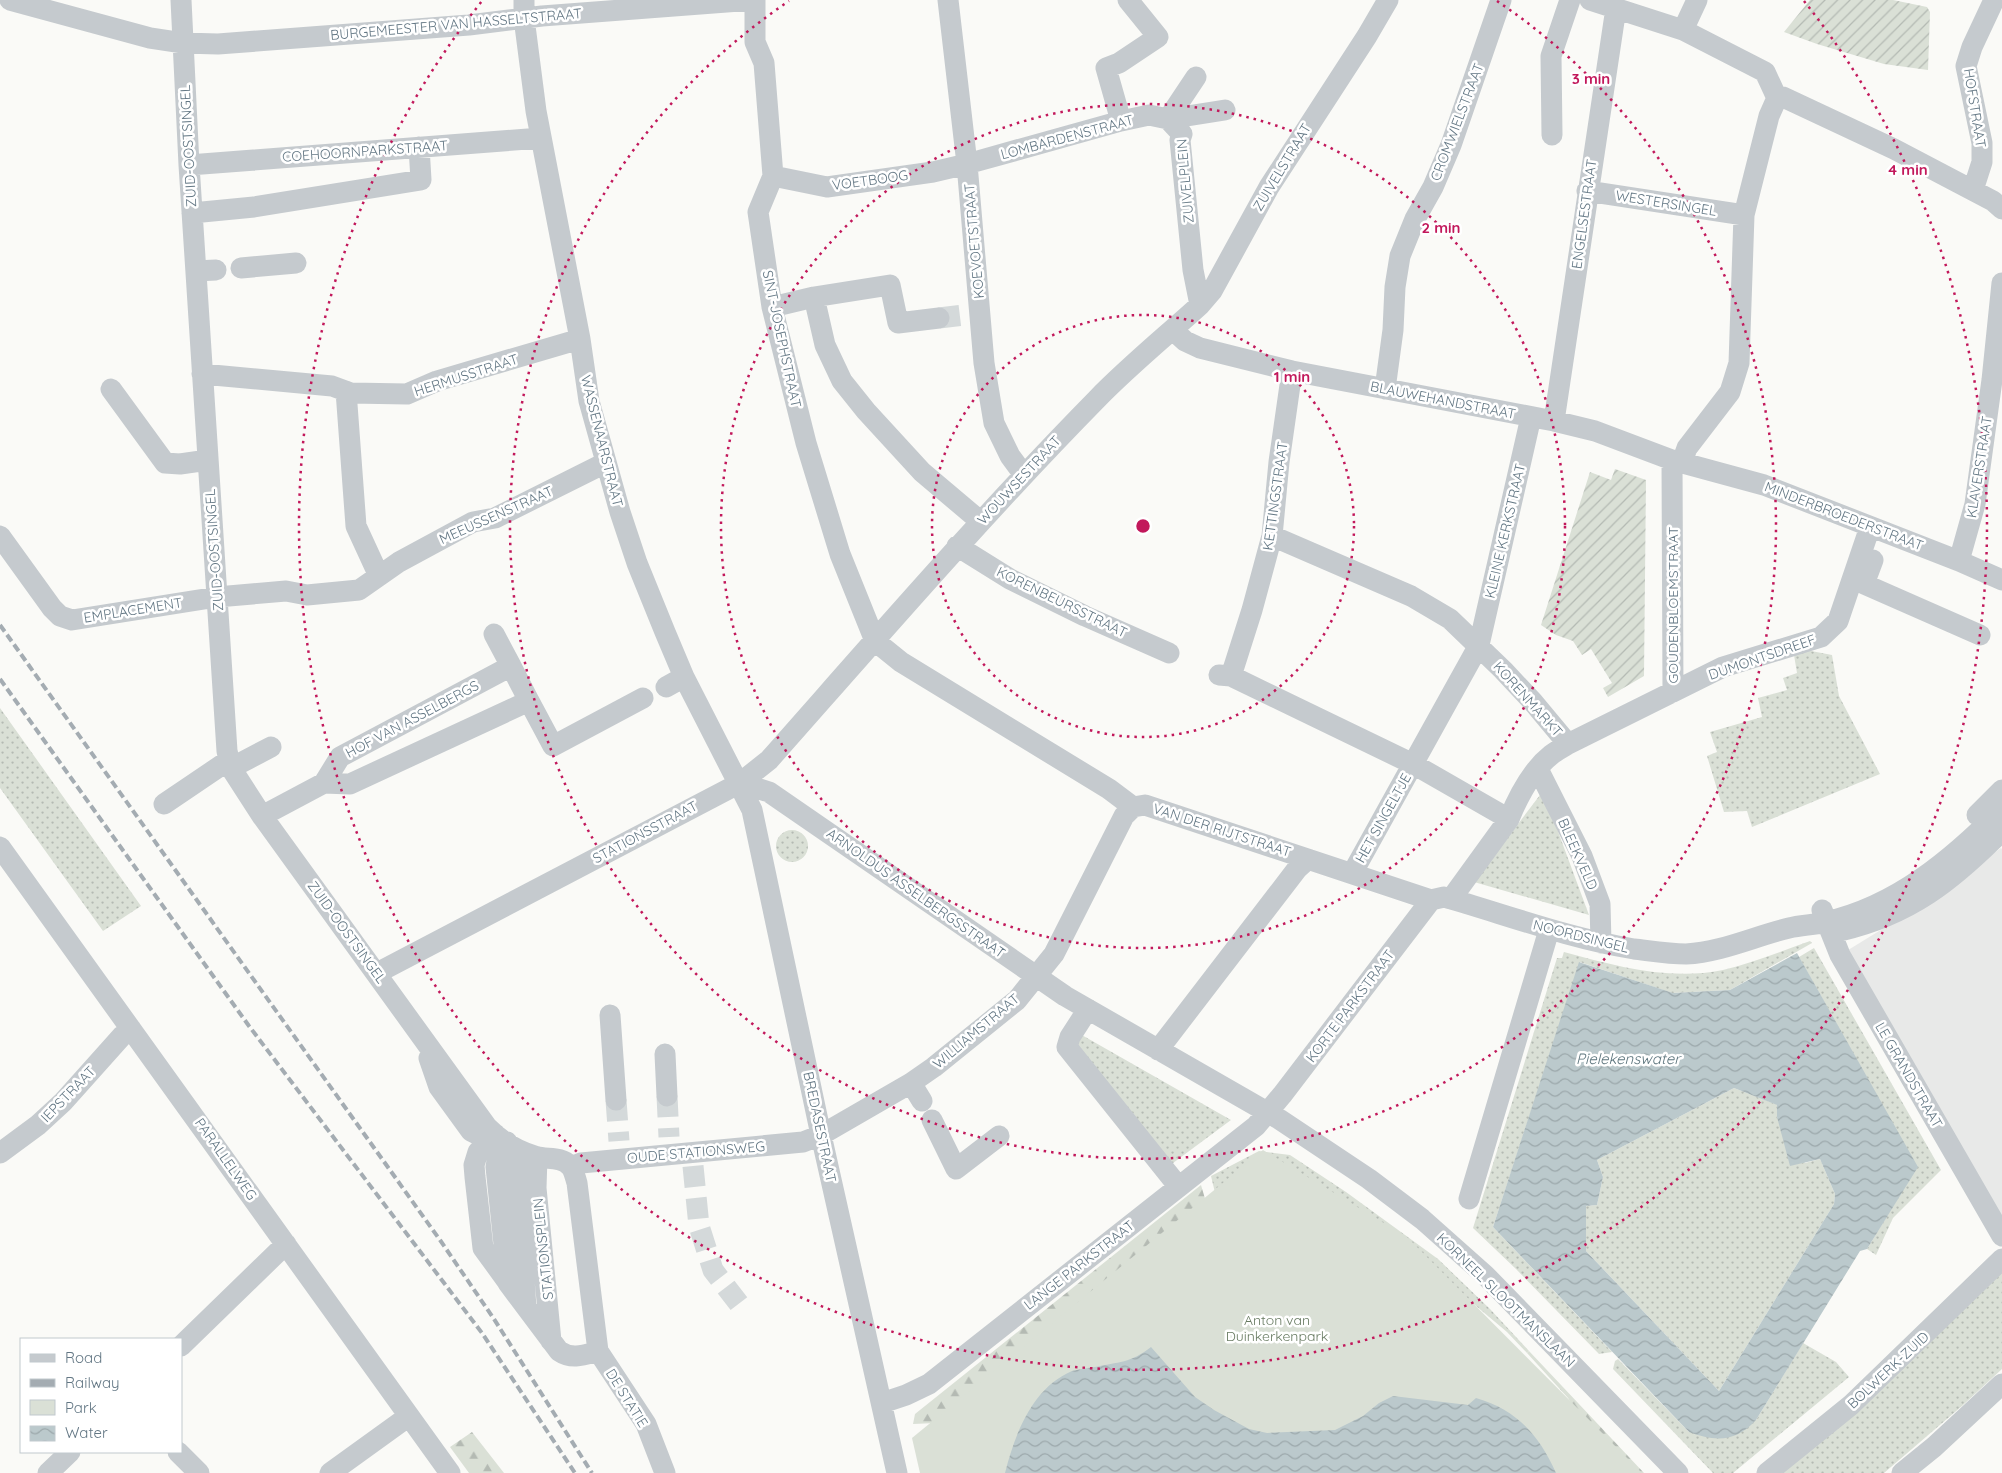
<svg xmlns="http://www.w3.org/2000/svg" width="2002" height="1473" viewBox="0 0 2002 1473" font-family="Quicksand,sans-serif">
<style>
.built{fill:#e8e9e8}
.grass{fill:url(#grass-dots)}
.forest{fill:url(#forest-firs)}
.park{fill:#dae0d6}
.garden{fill:url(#garden-furrows)}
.water{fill:url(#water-waves);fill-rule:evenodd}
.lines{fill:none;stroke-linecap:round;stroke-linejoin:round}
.minor-tunnel{stroke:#d4d9da;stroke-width:21;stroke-dasharray:21 11;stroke-linecap:butt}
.minor{stroke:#c5cace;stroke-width:21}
.rail{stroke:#a4acb2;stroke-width:4;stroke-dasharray:8 4;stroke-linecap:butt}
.ring{fill:none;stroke:#c2185b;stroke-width:2.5;stroke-dasharray:2.5 5}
.labels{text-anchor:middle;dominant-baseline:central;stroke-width:5;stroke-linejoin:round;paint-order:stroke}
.street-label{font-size:14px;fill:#637784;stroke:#fff}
.park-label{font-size:14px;fill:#687b62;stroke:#fff}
.water-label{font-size:15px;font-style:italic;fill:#5e767e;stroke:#fff}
.centre{fill:#c2185b;stroke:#fff;stroke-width:2.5}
.ring-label{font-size:15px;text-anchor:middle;font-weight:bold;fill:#c2185b;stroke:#fff;stroke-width:5;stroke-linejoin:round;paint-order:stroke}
</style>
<defs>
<pattern id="grass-dots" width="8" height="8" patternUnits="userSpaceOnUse" patternTransform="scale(1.25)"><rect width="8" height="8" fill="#dae0d6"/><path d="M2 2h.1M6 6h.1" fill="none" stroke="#b4bab3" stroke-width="1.8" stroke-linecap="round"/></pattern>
<pattern id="forest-firs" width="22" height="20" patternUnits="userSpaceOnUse" patternTransform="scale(1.25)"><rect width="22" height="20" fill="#dae0d6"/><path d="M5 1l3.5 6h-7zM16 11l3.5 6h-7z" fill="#b4bab3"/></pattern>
<pattern id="garden-furrows" width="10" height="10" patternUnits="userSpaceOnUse" patternTransform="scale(1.25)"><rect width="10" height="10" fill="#dae0d6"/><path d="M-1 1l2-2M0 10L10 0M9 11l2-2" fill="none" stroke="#b4bab3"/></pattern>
<pattern id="water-waves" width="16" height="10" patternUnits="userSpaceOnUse" patternTransform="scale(1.25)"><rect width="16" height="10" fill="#bbc9cc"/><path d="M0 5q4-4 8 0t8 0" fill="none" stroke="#9ca8ab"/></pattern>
</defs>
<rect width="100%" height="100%" fill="#fafaf7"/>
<path class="built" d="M2001,848L2002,849V1223L1840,955L1928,901Z"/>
<path class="grass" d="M1806,650L1832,655L1839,696L1880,774L1752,827L1747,811L1724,812L1707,756L1717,752L1710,732L1762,717L1758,698L1787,690L1783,678L1797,673L1794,655Z
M0,708L141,906L103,931L0,788Z
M1543,791L1589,915L1474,882Z
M776 846a16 16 0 1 1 32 0a16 16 0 1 1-32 0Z
M1810,941L1812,943L1730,990L1672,993L1580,962L1493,1227L1612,1352L1599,1354L1516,1269L1473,1228L1557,958H1562L1564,952C1616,966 1669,981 1723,970C1753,963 1782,951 1810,941Z
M1814,948L1941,1170L1893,1218L1876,1255L1867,1249L1917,1167L1799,957Z
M1080,1034L1231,1120L1169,1166L1074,1048Z
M1734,1088L1778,1105L1777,1117L1805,1163L1820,1159L1835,1194L1834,1204L1719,1391L1586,1251V1206L1597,1205L1603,1177L1597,1160Z
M1259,1151L1290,1155L1346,1192L1438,1259L1490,1309L1529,1351L1527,1353L1507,1332L1457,1290L1217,1201L1211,1176Z
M2002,1266V1369L1962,1406L1884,1473H1775Z
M1803,1343L1836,1362L1849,1377L1733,1473H1713L1613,1369L1615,1361L1618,1359L1689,1432L1756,1420Z"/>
<path class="forest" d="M1201,1185L1206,1202L936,1423L913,1424L915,1414Z
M1529,1351L1644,1473H1612L1568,1398L1527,1353Z
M472,1432L504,1473H469L450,1447Z"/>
<path class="park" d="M1263,1150L1407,1237L1642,1473H920L912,1438Z"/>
<path class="garden" d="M1810,0H1893L1927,7L1930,12L1928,70L1884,64L1817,44L1784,32Z
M1615,469L1646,480L1644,676L1608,697L1603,688L1612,683L1591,649L1582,655L1573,641L1556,635L1541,625L1590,472L1611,480Z"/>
<path class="water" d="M1797,953L1918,1167L1867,1249L1860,1251L1756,1420C1736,1442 1716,1442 1689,1432L1493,1227L1579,962L1673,993L1730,990ZM1734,1088L1777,1105V1117L1790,1166L1820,1159L1835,1194L1834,1204L1719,1391L1586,1251V1206L1597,1205L1603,1177L1597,1160Z
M1151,1347L1195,1397L1214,1410L1249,1429L1267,1433L1335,1430L1363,1416L1379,1403L1393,1396L1468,1405L1476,1398C1517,1410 1539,1435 1556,1473H1005C1015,1434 1032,1388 1072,1371C1079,1369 1088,1368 1095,1367C1118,1362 1131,1363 1151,1347Z"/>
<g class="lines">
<path class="minor-tunnel" d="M939,318L972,314
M667,1096L669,1137
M616,1100L619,1141
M693,1166L699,1226L713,1270L743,1309"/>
<path class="minor" d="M10,0L150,38L183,43L218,44L469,25L542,16L753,0
M181,0L189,165L227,751L231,768L262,816L487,1127C500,1140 517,1151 535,1156C545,1160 561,1156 569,1165C574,1169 575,1177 577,1183L598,1351L646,1424L665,1473
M524,0V18L536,111L580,339L589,401L620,512L637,563L665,632L684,677L752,810L821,1135L897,1473
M755,0V42L764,63L773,176L758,212L772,307L806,443L840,554L875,641L901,662L1109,789L1133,807L1145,805L1431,900
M948,0L967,164L984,363L994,423L1010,456L1024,475
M1590,0L1683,30L1765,72L1777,98
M1683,30L1697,0
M1777,98L1783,97L1894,149L1993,201L2002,209
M1168,119L1182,134L1180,140L1193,270L1200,305
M1168,119L1196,77
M1121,121L1106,68L1119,63L1158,37L1128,0
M1552,135L1551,56L1570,0
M189,165L541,138
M773,176L827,187L933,172L967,164L1121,121L1149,115L1168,119L1225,110
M1973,190L1982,162V143L1966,66L1972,47L1994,0
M1587,191L1744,215
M192,213L254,207L421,180L419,147
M241,268L296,263
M196,271L216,270
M814,297L825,345L842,381L866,411L922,472L980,521
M772,307L814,297L890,285L898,323L939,318
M1173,330L1185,341L1200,348L1292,371L1554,421L1595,431L1672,460L1764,485L1959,561L2002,580
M202,374L332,386L351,393L407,394L437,381L580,339
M111,389L165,463L180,464L208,460
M1385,389L1393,330L1395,287L1400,256L1415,219L1433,187L1451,145L1501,0
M346,391L356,526L379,576
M1554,421L1616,8
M1672,460L1673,692
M1682,462L1687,448L1730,392L1739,363L1744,215L1769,116L1777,98
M0,536L52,608L60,616L72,620L217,597L286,591L307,595L359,590L399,562L473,522L495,518L605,463
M1272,536L1411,596L1450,619L1503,670L1533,702L1568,744C1562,748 1556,751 1551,755C1532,770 1518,797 1509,819L1451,899
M957,546L1010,579L1085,616L1169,653
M1873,560L1864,584L1980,635
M1959,561L1975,504L1992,380L2002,283
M494,634L511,666
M1219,675L1231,676L1413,764L1509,819
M1231,676L1252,610L1272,536L1279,462L1292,371
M666,687L684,677
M529,701L553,746L643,698
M1568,744L1723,667L1821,637L1838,621L1870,527
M231,768L271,747
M1538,769L1582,856L1600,904L1601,943
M740,783L769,792L1065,996L1279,1119L1369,1179L1422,1219L1485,1275L1678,1473
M164,804L229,760
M1977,815L2002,790
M262,816L324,783L350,784L529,701L511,666L340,757L324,783
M0,847L450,1473
M1353,872L1479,645L1531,417
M1431,900L1444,897C1507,915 1568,938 1634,949C1651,951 1669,954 1686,954C1722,952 1755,936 1789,928C1801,925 1814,925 1826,922C1897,906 1952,859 2002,809
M1822,910L1840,955L2002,1236
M1840,931C1910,915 1952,881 2002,831
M377,973L740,783L769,760C877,638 983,515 1097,399C1129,366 1166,336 1200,305L1212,291L1269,187L1367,36L1388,0
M1088,1009L1070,1037L1067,1047L1178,1186
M610,1015L616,1100
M1158,1050L1297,869L1308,859
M665,1054L667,1096
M429,1058L439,1087L471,1131L477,1134L487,1127
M911,1083L922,1101
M932,1120L956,1169L999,1136
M495,1134L478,1152L474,1165L475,1177L483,1248L507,1281
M507,1142L498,1155L496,1167L508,1283L559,1351C572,1360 584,1355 598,1351
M522,1152L516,1165V1171L526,1307
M0,1153L38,1125L63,1102L122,1036L131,1029
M537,1157L536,1188L551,1341
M571,1167L581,1163L803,1142L821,1135L911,1083L934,1067L1017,1000L1054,954L1124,816L1133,807
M1469,1199L1549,930
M181,1346L286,1244
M882,1403L906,1395L929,1384L1256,1126L1282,1095L1431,900
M178,1452L199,1473
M48,1473L70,1452
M330,1473L409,1416
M1767,1473L1851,1405L2002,1259
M1902,1473L1934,1447L2002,1384"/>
<path class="rail" d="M0,625L440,1240L494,1319L592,1473
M0,679L249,1026L482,1333L575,1473"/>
</g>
<g class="ring">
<circle cx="1143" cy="526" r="211"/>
<circle cx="1143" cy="526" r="422"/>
<path d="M1497 1A633 633 0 1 1 789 1"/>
<path d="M1804 1A844 844 0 1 1 482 1"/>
</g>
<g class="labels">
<g class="street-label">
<text transform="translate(456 24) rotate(-5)">BURGEMEESTER VAN HASSELTSTRAAT</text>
<text transform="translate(1975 108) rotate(81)">HOFSTRAAT</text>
<text transform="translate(1457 122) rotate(-69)">CROMWIELSTRAAT</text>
<text transform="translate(1067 137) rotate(-15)">LOMBARDENSTRAAT</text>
<text transform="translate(188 146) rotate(-93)">ZUID-OOSTSINGEL</text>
<text transform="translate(365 151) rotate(-4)">COEHOORNPARKSTRAAT</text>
<text transform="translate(1282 167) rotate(-59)">ZUIVELSTRAAT</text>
<text transform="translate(870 180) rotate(-8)">VOETBOOG</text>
<text transform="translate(1185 181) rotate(-95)">ZUIVELPLEIN</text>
<text transform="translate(1666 203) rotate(9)">WESTERSINGEL</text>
<text transform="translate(1584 214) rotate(-82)">ENGELSESTRAAT</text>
<text transform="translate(974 241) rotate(-95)">KOEVOETSTRAAT</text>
<text transform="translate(782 339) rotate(78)">SINT-JOSEPHSTRAAT</text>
<text transform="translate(466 375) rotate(-18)">HERMUSSTRAAT</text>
<text transform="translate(1443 400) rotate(11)">BLAUWEHANDSTRAAT</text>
<text transform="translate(602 441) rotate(76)">WASSENAARSTRAAT</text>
<text transform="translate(1979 467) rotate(-81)">KLAVERSTRAAT</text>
<text transform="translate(1019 480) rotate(-47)">WOUWSESTRAAT</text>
<text transform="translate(1275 496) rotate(-82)">KETTINGSTRAAT</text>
<text transform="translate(496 515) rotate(-24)">MEEUSSENSTRAAT</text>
<text transform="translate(1844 516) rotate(21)">MINDERBROEDERSTRAAT</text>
<text transform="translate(1505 531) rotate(-77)">KLEINE KERKSTRAAT</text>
<text transform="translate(214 550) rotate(-94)">ZUID-OOSTSINGEL</text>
<text transform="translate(1062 602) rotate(26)">KORENBEURSSTRAAT</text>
<text transform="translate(1673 605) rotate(-90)">GOUDENBLOEMSTRAAT</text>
<text transform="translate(133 610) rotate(-9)">EMPLACEMENT</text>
<text transform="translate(1762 657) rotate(-19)">DUMONTSDREEF</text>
<text transform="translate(1528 699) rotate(48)">KORENMARKT</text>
<text transform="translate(412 719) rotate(-28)">HOF VAN ASSELBERGS</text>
<text transform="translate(1383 818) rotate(-61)">HET SINGELTJE</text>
<text transform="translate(1222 830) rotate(18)">VAN DER RIJTSTRAAT</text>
<text transform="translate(645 832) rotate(-28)">STATIONSSTRAAT</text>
<text transform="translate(1578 854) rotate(66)">BLEEKVELD</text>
<text transform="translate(916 893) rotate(35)">ARNOLDUS ASSELBERGSSTRAAT</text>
<text transform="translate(347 932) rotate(54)">ZUID-OOSTSINGEL</text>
<text transform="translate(1581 936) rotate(14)">NOORDSINGEL</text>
<text transform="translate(1350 1006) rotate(-53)">KORTE PARKSTRAAT</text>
<text transform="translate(976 1031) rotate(-40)">WILLIAMSTRAAT</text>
<text transform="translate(1909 1075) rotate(60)">LE GRANDSTRAAT</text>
<text transform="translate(68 1094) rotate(-46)">IEPSTRAAT</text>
<text transform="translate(820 1127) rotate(78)">BREDASESTRAAT</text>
<text transform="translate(696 1152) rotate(-5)">OUDE STATIONSWEG</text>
<text transform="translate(226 1159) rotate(55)">PARALLELWEG</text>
<text transform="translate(543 1249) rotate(-96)">STATIONSPLEIN</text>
<text transform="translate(1079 1265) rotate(-38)">LANGE PARKSTRAAT</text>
<text transform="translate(1506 1300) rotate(44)">KORNEEL SLOOTMANSLAAN</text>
<text transform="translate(1888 1370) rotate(-43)">BOLWERK-ZUID</text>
<text transform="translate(627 1398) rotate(58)">DE STATIE</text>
</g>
<g class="park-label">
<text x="1277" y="1320">Anton van<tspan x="1277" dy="16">Duinkerkenpark</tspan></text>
</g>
<g class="water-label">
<text x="1628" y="1058">Pielekenswater</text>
</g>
</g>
<circle cx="1143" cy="526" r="8" class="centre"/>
<g class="ring-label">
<text x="1591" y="84">3 min</text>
<text x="1908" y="175">4 min</text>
<text x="1441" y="233">2 min</text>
<text x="1292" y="382">1 min</text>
</g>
<rect x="20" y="1338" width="162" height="115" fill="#ffffff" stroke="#c1c9ce"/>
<rect x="30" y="1354" width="25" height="8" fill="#c5cace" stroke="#c1c9ce"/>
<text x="65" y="1363" font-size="15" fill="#637784">Road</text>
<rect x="30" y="1379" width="25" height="8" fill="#a4acb2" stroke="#c1c9ce"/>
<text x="65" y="1388" font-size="15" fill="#637784">Railway</text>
<rect x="30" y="1400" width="25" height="15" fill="#dae0d6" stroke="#c1c9ce"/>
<text x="65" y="1413" font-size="15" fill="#637784">Park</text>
<rect x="30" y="1426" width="25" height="15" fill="url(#water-waves)" stroke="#c1c9ce"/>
<text x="65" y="1438" font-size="15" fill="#637784">Water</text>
</svg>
